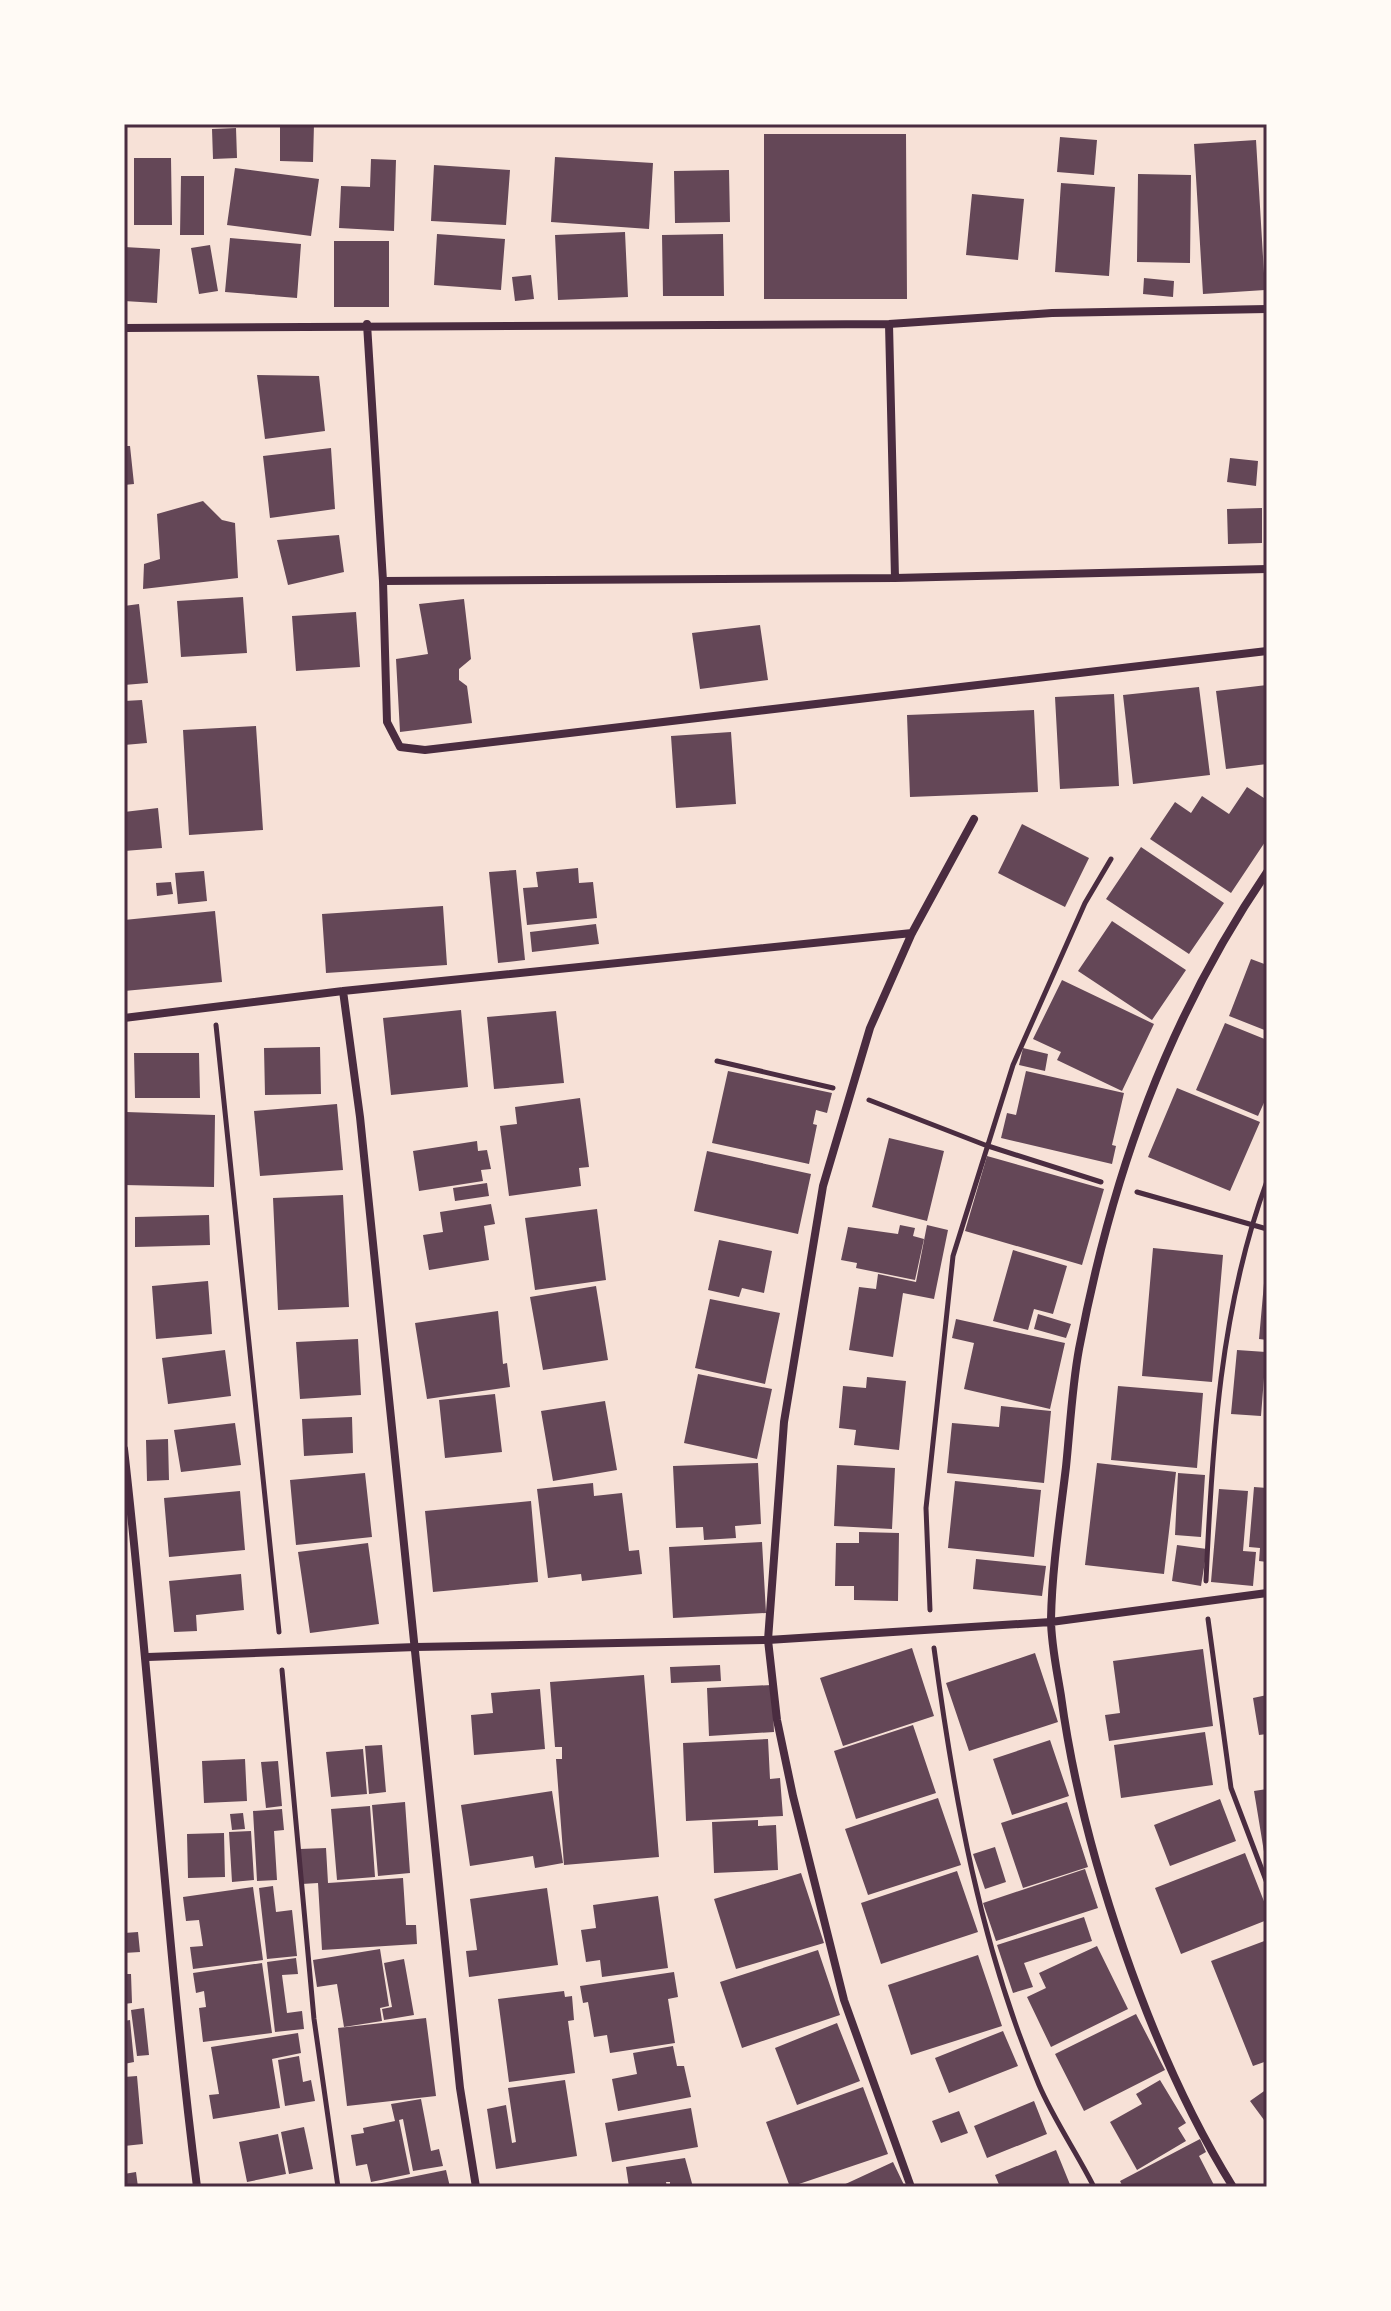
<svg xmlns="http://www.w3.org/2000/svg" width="1391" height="2311" viewBox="0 0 1391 2311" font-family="'Varela Round',sans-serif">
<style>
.building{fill:#644757}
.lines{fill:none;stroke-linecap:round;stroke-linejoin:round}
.path{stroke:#4a2c40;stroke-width:5}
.minor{stroke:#4a2c40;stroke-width:8}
.neatline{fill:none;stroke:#4a2c40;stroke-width:3}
</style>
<rect width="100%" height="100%" fill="#f7e1d7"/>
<path class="building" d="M280,124H314L313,162L280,161Z
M236,128L237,158L213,159L212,129Z
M764,134H906L907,299H764Z
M1060,137L1097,140L1094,175L1057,172Z
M1256,140L1265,290L1203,294L1194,144Z
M555,157L653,163L649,229L551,222Z
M134,158H171L172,225H134Z
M371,159L396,160L394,231L339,228L341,186L370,187Z
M434,165L510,170L506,225L431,221Z
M235,168L319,179L311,236L227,225Z
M729,170L730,222L675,223L674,171Z
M1138,174L1191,175L1190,263L1137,262Z
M181,176H204V235H180Z
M1061,183L1115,187L1109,276L1055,272Z
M972,194L1024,199L1018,260L966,255Z
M625,232L628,297L558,300L555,235Z
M437,234L505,239L501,290L434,285Z
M723,234L724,296H663L662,235Z
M230,238L301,244L297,298L225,292Z
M334,241H389V307H334Z
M210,245L218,291L199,294L191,248Z
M124,247L160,249L157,303L124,301Z
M531,275L534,299L515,301L512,277Z
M1144,278L1174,281L1173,297L1143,294Z
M257,375L319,376L325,431L265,439Z
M124,446H130L134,484L124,485Z
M331,448L335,509L270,518L263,456Z
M1230,458L1258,461L1256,486L1227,482Z
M203,501L222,520L235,523L238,578L143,589L144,564L160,559L157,514Z
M1262,508V543L1228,544L1227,509Z
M339,535L344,572L288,585L277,540Z
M243,597L247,653L181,657L177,601Z
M464,599L471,659L459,669V680L467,686L472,723L400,732L396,659L428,654L419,604Z
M139,604L148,683L124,685V606Z
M356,612L360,667L296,671L292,616Z
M760,625L768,680L700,689L692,633Z
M1267,685V764L1226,769L1216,691Z
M1199,687L1210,775L1133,784L1123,695Z
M1114,694L1119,786L1060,789L1055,697Z
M142,700L147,743L124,745V701Z
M1034,710L1038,792L910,797L907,715Z
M256,726L263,830L189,835L183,730Z
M731,732L736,804L676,808L671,736Z
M1247,787L1267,800V839L1231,893L1150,839L1175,802L1191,813L1202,796L1229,814Z
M158,808L162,848L124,851V812Z
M1022,824L1089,858L1065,907L998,873Z
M1141,847L1224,903L1189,954L1106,899Z
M578,868L579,883L593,882L597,918L527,925L523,888L538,887L536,872Z
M516,870L525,960L498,963L489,872Z
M204,871L207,901L178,904L175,873Z
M171,882L173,894L157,896L156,883Z
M443,906L447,965L326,973L322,914Z
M215,911L222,982L124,991V920Z
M1112,921L1186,970L1152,1020L1078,971Z
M596,924L599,944L532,952L530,932Z
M1251,959L1267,965V1031L1229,1016Z
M1062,980L1154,1024L1122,1091L1057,1060L1061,1052L1033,1039Z
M461,1010L468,1087L391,1095L383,1018Z
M556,1011L564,1083L494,1089L487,1017Z
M1225,1023L1267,1040V1096L1258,1116L1196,1090Z
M320,1047L321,1094L265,1095L264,1048Z
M1023,1048L1048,1054L1045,1071L1019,1065Z
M134,1053H199L200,1098H135Z
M728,1071L832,1093L827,1113L816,1110L813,1124L817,1125L809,1164L712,1143Z
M1026,1071L1124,1093L1112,1145L1116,1146L1112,1164L1001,1138L1007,1113L1016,1115Z
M1177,1088L1260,1122L1230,1191L1148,1157Z
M580,1098L589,1167L579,1168L581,1186L509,1196L500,1126L517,1124L515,1107Z
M337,1104L343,1170L260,1176L254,1111Z
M126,1112L215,1115L214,1187L124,1185Z
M889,1138L944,1151L927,1221L872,1207Z
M477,1141L478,1151L487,1150L491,1169L481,1170L483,1181L419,1191L413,1151Z
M707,1151L811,1174L798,1234L694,1211Z
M987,1156L1104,1189L1082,1265L965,1231Z
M487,1183L489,1196L455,1201L453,1188Z
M343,1195L349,1307L278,1310L273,1198Z
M491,1204L495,1224L484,1226L489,1260L429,1270L423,1235L443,1232L440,1212Z
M597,1209L606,1280L535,1290L525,1218Z
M209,1215L210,1245L135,1247V1217Z
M900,1225L915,1228L913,1236L924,1239L915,1280L856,1268L857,1263L841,1260L848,1227L898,1234Z
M927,1225L948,1230L934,1299L903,1293L893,1357L849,1350L859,1287L876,1289L878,1274L916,1282Z
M719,1240L772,1251L764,1293L742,1288L739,1297L708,1290Z
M1153,1248L1223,1255L1212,1382L1142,1376Z
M1013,1250L1067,1266L1053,1314L1034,1309L1028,1330L993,1321Z
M1265,1272H1267V1340L1259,1339Z
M208,1281L212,1334L156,1339L152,1286Z
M596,1286L608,1360L543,1370L530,1297Z
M710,1299L780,1313L765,1384L695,1368Z
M498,1311L503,1364L507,1363L510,1387L427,1399L415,1323Z
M1038,1314L1071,1324L1066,1338L1034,1329Z
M956,1319L1065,1343L1050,1409L964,1389L974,1343L952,1338Z
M358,1339L361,1395L300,1399L296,1342Z
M225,1350L231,1396L168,1404L162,1358Z
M1237,1350L1266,1352L1261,1416L1231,1414Z
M698,1374L772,1389L757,1459L684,1443Z
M867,1377L906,1381L899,1450L854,1445L856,1430L839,1428L843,1386L866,1388Z
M1118,1386L1203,1393L1197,1468L1111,1460Z
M495,1394L502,1452L445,1458L439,1400Z
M605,1401L617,1470L553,1481L541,1411Z
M1001,1406L1051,1411L1044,1483L947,1473L952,1423L999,1427Z
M352,1417L353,1453L304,1456L302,1419Z
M235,1423L241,1465L181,1472L174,1430Z
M168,1439L169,1480L147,1481L146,1440Z
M758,1463L761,1524L735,1526L736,1538L704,1540L703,1527L676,1528L673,1466Z
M1097,1463L1176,1472L1164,1574L1085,1565Z
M837,1465L895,1468L892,1529L834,1526Z
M365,1473L372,1537L296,1545L290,1480Z
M1178,1473L1205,1475L1201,1537L1175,1535Z
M955,1481L1041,1490L1034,1557L948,1548Z
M593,1483L594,1496L622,1493L629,1551L639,1550L642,1574L582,1581L581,1574L548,1578L537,1489Z
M1254,1487L1267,1488V1562L1259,1561L1260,1548L1249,1547Z
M1219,1489L1248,1491L1243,1551L1256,1552L1253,1586L1211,1582Z
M240,1491L245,1550L169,1557L164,1498Z
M531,1501L538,1582L433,1592L425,1511Z
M859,1532L899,1533L898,1601L854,1600V1586H835L836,1543H859Z
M762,1542L766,1613L673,1618L669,1547Z
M368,1543L379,1624L310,1633L298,1552Z
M1177,1545L1207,1549L1201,1586L1172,1581Z
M976,1559L1046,1566L1042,1596L973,1589Z
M241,1574L244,1610L196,1615L197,1631L174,1632L169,1581Z
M912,1648L934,1716L843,1746L820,1678Z
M1203,1649L1213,1726L1109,1741L1105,1715L1120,1713L1113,1661Z
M1035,1653L1058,1722L969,1751L946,1683Z
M720,1665L721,1681L671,1683L670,1667Z
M644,1675L659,1857L564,1865L556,1759H562V1747H555L550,1682Z
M772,1685L774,1732L709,1736L707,1688Z
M540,1689L545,1749L474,1755L471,1715L493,1713L491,1693Z
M1267,1695V1734L1259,1735L1253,1698Z
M913,1725L936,1793L856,1819L834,1751Z
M1205,1732L1213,1785L1121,1798L1114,1745Z
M768,1739L770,1779L780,1778L783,1816L686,1821L683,1743Z
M1050,1740L1069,1796L1012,1815L993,1759Z
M382,1745L386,1792L369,1794L365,1746Z
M363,1749L367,1794L331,1797L326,1752Z
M245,1759L247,1801L204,1803L202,1761Z
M278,1761L282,1806L266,1808L261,1762Z
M1267,1789V1858H1265L1254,1791Z
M552,1791L563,1863L535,1868L533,1856L470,1866L461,1805Z
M938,1798L961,1865L868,1895L845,1829Z
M1220,1799L1236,1841L1170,1866L1154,1825Z
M405,1802L410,1873L378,1876L372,1805Z
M1067,1802L1088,1867L1023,1888L1001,1823Z
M370,1806L375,1877L337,1880L331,1809Z
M282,1809L284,1830L274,1831L277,1880L257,1881L253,1811Z
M243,1813L245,1829L232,1830L230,1814Z
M758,1820V1826L776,1825L778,1870L714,1873L712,1822Z
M251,1831L254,1880L232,1882L229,1832Z
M224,1833L225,1877L188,1878L187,1834Z
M995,1847L1006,1882L985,1889L973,1854Z
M326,1848L328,1883L403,1878L406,1925H416L417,1944L322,1950L318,1883L302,1884L300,1849Z
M1245,1853L1267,1909V1920L1181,1954L1155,1888Z
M1085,1869L1098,1908L996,1941L983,1903Z
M957,1871L978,1932L881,1964L861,1903Z
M801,1873L824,1943L736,1969L714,1899Z
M273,1886L276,1912L292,1910L297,1956L267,1959L259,1888Z
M253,1887L263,1960L193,1969L190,1947L203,1946L199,1920L186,1921L183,1897Z
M547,1888L558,1965L469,1977L466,1951L477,1950L470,1899Z
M658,1896L668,1968L602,1977L600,1960L586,1962L581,1930L596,1928L593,1905Z
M1084,1917L1092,1941L1024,1963L1033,1987L1013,1993L997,1945Z
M138,1932L140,1952L124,1953V1933Z
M1267,1940V2061L1253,2066L1211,1961Z
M1097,1946L1128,2009L1051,2047L1027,1997L1046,1988L1039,1973Z
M380,1949L389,2006L380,2008L382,2021L344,2027L337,1984L317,1987L313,1960Z
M818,1950L840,2015L742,2048L720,1982Z
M978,1955L1002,2026L911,2055L888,1985Z
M296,1958L298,1974L282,1975L287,2013L302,2011L304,2029L275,2032L267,1962Z
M404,1959L414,2015L384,2020L382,2009L392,2007L384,1963Z
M262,1963L272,2033L203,2042L199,2008L206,2007L204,1991L196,1993L193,1973Z
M674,1972L678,1997L668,1999L675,2043L610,2053L607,2035L594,2037L588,2002L583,2003L580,1986Z
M124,1974H131L132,2003L124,2004Z
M564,1991L565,1997L572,1996L574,2020L568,2021L575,2073L509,2082L498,1999Z
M144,2008L149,2055L137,2056L131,2010Z
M1136,2014L1165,2070L1084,2111L1055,2054Z
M426,2018L436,2096L347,2106L338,2028Z
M130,2020L134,2062L124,2064V2021Z
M837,2023L860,2081L797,2105L775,2048Z
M1003,2031L1018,2066L949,2093L935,2058Z
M298,2033L301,2053L272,2059L280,2108L213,2119L209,2095L219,2094L211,2047Z
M673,2046L677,2066H684L691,2097L618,2111L612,2079L637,2074L633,2053Z
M299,2056L303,2082L311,2080L315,2101L285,2106L278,2060Z
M137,2076L143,2144L124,2146V2077Z
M565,2080L577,2156L496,2169L487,2109L506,2105L512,2143L516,2142L508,2088Z
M1160,2080L1186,2123L1178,2128L1186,2141L1137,2170L1110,2122L1142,2104L1136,2094Z
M863,2087L888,2154L790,2187L766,2122Z
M1267,2089V2124L1250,2101Z
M421,2099L431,2151L439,2149L443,2166L413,2171L403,2119L399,2120L410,2174L371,2182L367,2164L356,2166L351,2135L364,2133L363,2128L395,2121L391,2104Z
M1034,2101L1047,2134L987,2158L974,2126Z
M691,2108L698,2147L612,2162L605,2123Z
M959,2111L968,2133L941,2143L932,2121Z
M304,2127L313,2169L289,2174L281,2132Z
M278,2134L286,2174L247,2182L239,2142Z
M1200,2139L1206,2152L1199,2156L1215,2187H1123L1120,2181Z
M1056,2150L1071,2187H1000L995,2175Z
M685,2158L693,2187H670V2182H666L667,2187H629L626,2167Z
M893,2162L905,2187H839Z
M446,2170L450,2187H368L367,2186Z
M136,2172L138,2187H124V2174Z"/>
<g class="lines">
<path class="path" d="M216,1025L279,1632
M717,1061L833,1088
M869,1100L985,1145L1101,1182
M1137,1192L1267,1229
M1206,1581C1212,1446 1220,1308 1267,1181
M930,1610L926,1508L953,1256L1013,1065L1085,903L1111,859
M1208,1619L1231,1788L1267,1883
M934,1648C954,1797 980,1945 1039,2085C1054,2120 1077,2153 1094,2187
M282,1670L314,2019L338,2187"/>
<path class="minor" d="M367,324L383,581L387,722L400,747L425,750L1267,651
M889,324L895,578
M124,328L889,324L1052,313L1267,309
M383,581L895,578L1267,569
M343,991L360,1117L460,2088L476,2187
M124,1018L343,991L912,933
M124,1449C152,1695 166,1942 197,2187
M148,1657L416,1647L768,1640L1051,1622L1267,1593
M911,2187L844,2000L793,1796L777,1720L768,1640L784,1422L823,1186L870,1028L912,933L974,819
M1233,2187C1150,2054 1082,1850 1061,1696C1057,1671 1051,1644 1051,1619C1052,1569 1060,1517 1066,1467C1070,1428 1072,1387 1079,1349C1112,1175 1167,1019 1267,872"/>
</g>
<rect width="1391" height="2311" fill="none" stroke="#fffaf5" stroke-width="252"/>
<rect x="126" y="126" width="1139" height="2059" class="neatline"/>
</svg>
